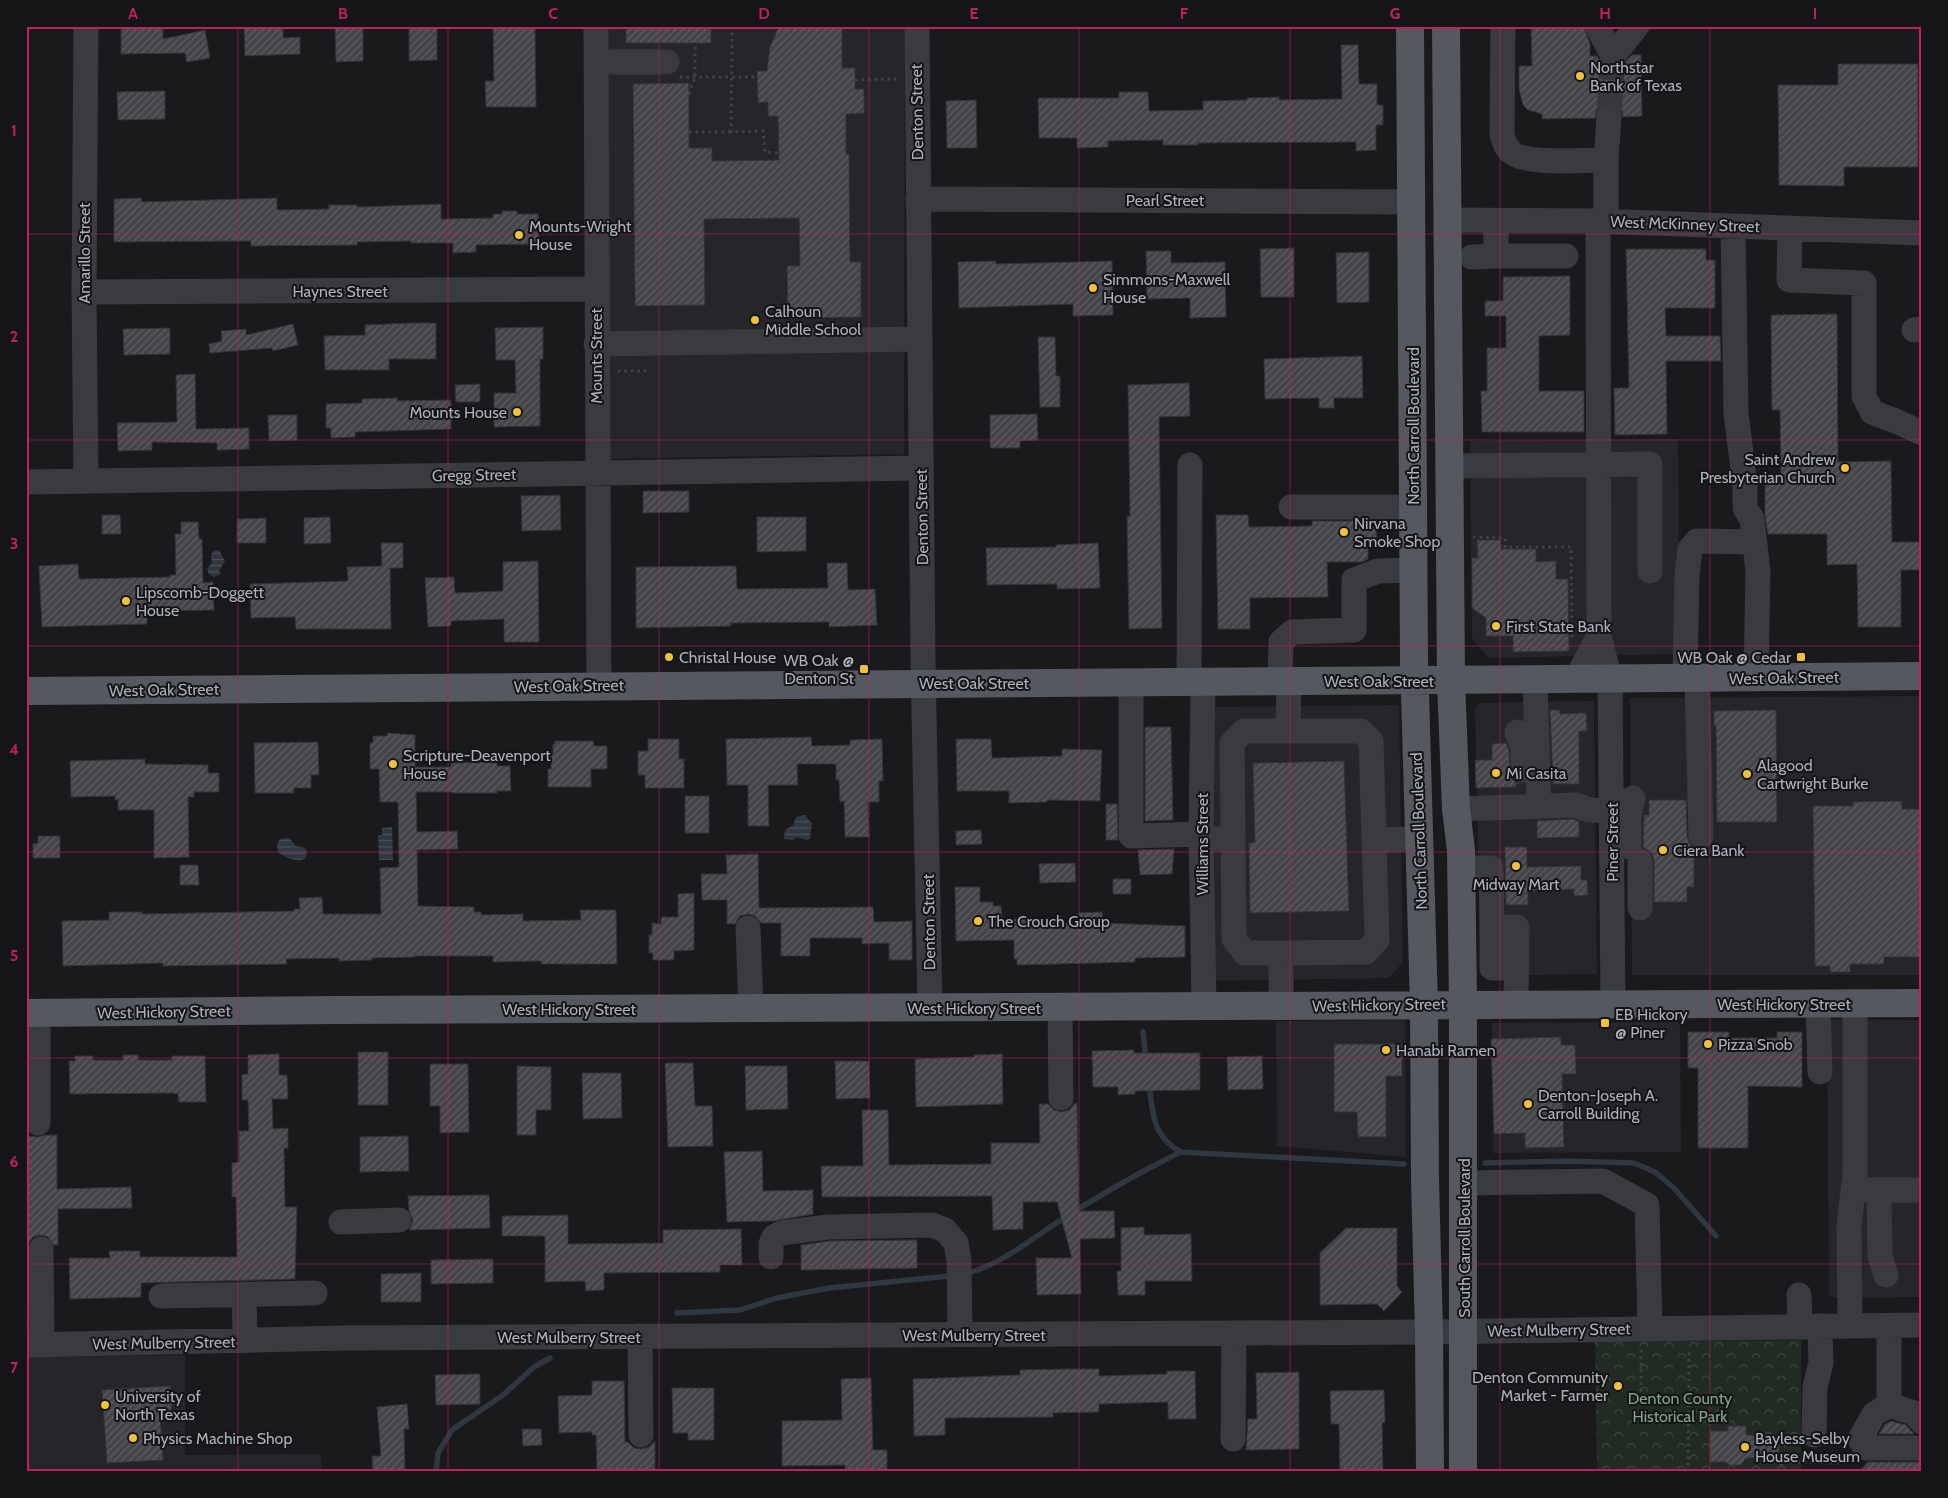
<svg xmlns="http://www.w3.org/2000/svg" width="1948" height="1498" viewBox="0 0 1948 1498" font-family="Cabin,sans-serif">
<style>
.built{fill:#262529}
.park{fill:url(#park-crowns)}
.water{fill:url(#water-rules)}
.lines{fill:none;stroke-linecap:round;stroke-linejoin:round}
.stream{stroke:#2f3740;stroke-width:5.5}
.building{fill:url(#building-hatch);stroke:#343338}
.minor-tunnel{stroke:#37373c;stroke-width:25;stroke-dasharray:25 12;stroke-linecap:butt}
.path{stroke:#404248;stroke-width:3;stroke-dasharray:2.5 4;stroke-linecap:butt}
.minor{stroke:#3a3b41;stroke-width:25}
.major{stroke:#56585f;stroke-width:28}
.grid{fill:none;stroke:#c12060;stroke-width:1;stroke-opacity:0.55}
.poi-dot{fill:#efc13e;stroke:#151417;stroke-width:2}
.labels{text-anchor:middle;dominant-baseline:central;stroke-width:4;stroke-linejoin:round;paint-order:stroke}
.poi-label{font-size:16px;fill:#acb0bb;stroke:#151417;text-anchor:start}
.street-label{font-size:16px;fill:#acb0bb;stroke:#151417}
.park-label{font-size:16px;fill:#84a588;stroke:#151417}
.neatline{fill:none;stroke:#c12060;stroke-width:2}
.grid-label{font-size:16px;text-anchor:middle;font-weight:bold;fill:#c12060}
</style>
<defs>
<pattern id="park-crowns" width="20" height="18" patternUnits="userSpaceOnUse" patternTransform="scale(1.25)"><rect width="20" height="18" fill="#212a23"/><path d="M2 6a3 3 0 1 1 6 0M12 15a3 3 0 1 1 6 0" fill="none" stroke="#3f4641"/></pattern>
<pattern id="water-rules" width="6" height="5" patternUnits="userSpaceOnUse" patternTransform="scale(1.25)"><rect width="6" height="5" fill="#2f3740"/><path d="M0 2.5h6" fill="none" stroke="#4a515a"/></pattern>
<pattern id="building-hatch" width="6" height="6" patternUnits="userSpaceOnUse" patternTransform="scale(1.25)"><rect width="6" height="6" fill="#444449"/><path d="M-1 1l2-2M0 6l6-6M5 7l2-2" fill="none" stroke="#5c5c61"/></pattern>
</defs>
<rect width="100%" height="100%" fill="#1a191c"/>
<path class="built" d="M604,26H905L904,454L606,459Z
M1678,439L1680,654L1488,658L1472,638L1470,441Z
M1922,696V975H1632L1630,698Z
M1594,701L1597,974L1481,976L1475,711L1478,703Z
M1399,705L1403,962L1389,978L1212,981L1213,707Z
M1405,1020L1406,1157L1277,1146L1276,1021Z
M1827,1020H1922V1297L1836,1298L1829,1296Z
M1680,1022L1681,1152L1493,1153L1492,1023Z
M185,1355V1455L321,1454V1472H26V1357Z"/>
<path class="park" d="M1801,1340V1472H1597L1595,1342Z"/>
<path class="water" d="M219,550L225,561L219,571L221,574L214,577L209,574L207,569L212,562L211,556L213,551Z
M805,815L812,824L810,839L807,840L797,837L793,840L784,839L785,830L793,825L796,817Z
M392,827L393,860H379L378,835H382V828Z
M289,838L296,846L305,848L307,851L306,858C299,863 285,858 278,852L277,844L280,839Z"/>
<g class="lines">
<path class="stream" d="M1143,1032L1146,1060
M1149,1084C1153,1113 1152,1137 1181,1152L1404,1164
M1485,1163L1567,1161L1634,1163L1655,1172L1673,1187L1716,1236
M972,1272C1006,1261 1034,1237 1064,1218C1102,1194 1141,1171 1181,1152
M677,1313L740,1310L777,1298L829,1288L949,1276
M436,1472L438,1453L452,1430L503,1395L534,1367L550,1358"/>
</g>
<path class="building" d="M121,26H163V39L205,30L210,58L187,62L185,53L121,54Z
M335,26H363V61L336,62Z
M409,26H437V60L409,61Z
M493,26H535L536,107H486L485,81H494Z
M626,26H711V43H626Z
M779,26H842V68H855V89H864V113L846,114V154H849L850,262H861V317L788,318L787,266H800L799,218L704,219L705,305L635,306L633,84L689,83V148H712V161L779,160L778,116H768V102L758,103L757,71H767L770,47Z
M1531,26H1583L1590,43V56H1597L1604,67L1610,70L1620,68L1632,55H1641L1642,116L1623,117L1622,110L1617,105L1610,103L1602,104L1597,109L1595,118L1542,119V114L1528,110L1523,105L1519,89V66H1532Z
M283,27V38L300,37V54L245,56L244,28Z
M1341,45H1358L1359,84H1377V105H1383V125H1376V150L1356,151V142L1198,143V145H1163V140L1108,141V147L1077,148V138H1039L1038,98H1119V92H1148L1149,111L1203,110V101L1247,100V98L1279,97V100L1342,99Z
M1838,64H1918V167H1844V186L1779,185L1778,85H1838Z
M165,91V119L118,120L117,92Z
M976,100L977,148H947L946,101Z
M141,198L142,202L277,198V210L329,209V205H357V207L441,204V219L493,218V214H502V211H517V214H538L539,244L476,245V252L453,253V243H411V241L357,242V245L251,246V241L114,242V199Z
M1294,248V297H1261L1260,249Z
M1626,249H1706V260H1715V308H1665L1666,336H1720L1721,361H1666L1667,434L1615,435L1614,388H1629Z
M1146,251H1171V263L1225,262L1226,317L1190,318V298L1147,299Z
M1369,252V302L1337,303L1336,253Z
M996,261V264L1112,261L1113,315L1073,316V304L959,308L958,262Z
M1570,276V335L1539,336V391H1584V432H1482L1481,391H1487V348H1506V316H1485V301H1503V277Z
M1837,314L1838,462L1891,461L1892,542H1922V570H1901V627H1858L1857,564L1827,565V534H1768L1765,515V475H1781L1780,410H1772L1771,315Z
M412,323H436V359H389V370H325L324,336L365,335V325Z
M293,324L298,345L273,351L272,348L210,353L209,344L222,341L221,331L246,329V335Z
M543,327V359H540V426L494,427V393H516L515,360H496L495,328Z
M170,328V354L124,355L123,329Z
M1038,337H1055L1056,376H1060V407H1040Z
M1362,356L1363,398H1334V408H1319V398L1265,399L1264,359Z
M195,374L196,429L249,428V449L217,450V443L152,442V450L118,451L117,423L177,422L176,375Z
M1189,383L1190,416L1159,417L1162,628L1129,629L1127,516H1130L1128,385Z
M480,384V402H456L455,385Z
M397,398V401L451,400V429L355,432V437L331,438V428H326V404L362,403V399Z
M1037,414L1038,440L1020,441V448H990V415Z
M268,415H297V440L269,441Z
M643,491H689V512L643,513Z
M560,495L561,530L522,531L521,496Z
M102,515H120L121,534H102Z
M1216,515H1248L1249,527L1312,526V521H1376L1377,546H1368V559L1362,562H1327L1328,597L1250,598V629H1218Z
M330,517L331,543L304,544V518Z
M757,517H806V551L757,552Z
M266,518V543H237V519Z
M181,522H198L199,539H202L203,583L213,582L214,610L147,611V624L42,627L39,566L78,564L79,579L170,577V575H176L175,534H181Z
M1477,540H1501V549H1536V562L1556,561V579H1568L1569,651L1513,652V636H1486V618L1472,608V558H1478Z
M381,543H403V568H390L391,629H296L295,617L251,618L250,584L348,581L347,567L382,566Z
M1098,543L1100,588L1057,589V584L987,585L986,548L1056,547V545Z
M538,561L539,642H504V619L451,621V626L428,627L425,578L454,577L455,593L503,591V562Z
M827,563H847L848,590L875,589L877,625L829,627V622L731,623V626L636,628V567L736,566L737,589L828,588Z
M1550,710H1559L1560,714L1586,713L1587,731H1579V784H1553Z
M1776,710L1777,822H1717L1716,726H1714V711Z
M1145,727H1171L1173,820L1145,821Z
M387,733L415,735V767H451V763L497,762V766H510L511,791H497V793H452V792H416L417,832L457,831L458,849L417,850L418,906L474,907V912H481V915L523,914V921L581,920L580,910H616L617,964H541V961L493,962V956H415V957L372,958V960L339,961V958L286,959L287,964L163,966V963L63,966L62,921L109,920V912H142V914L294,911V909H300L299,898L322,897L323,914H381L380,868L399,867L398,802H380L379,769H370V743H373V736H387Z
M811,737L812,746L850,745V740L882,739L883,781H879V802H868L869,837H845L844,801L840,802L839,780H836V764H797L798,785H768L769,826H748V785H727L726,739Z
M648,739H679V759H684V788H645V775H638V751H648Z
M956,739H991L992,758L1062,756V749L1102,750L1100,801L1047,800V802L1009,803V791H957Z
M555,741H593L594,746H607V769H591V787H548V769H551V754H553V744H555Z
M318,742L319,775H311V788H294V793H255L254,743Z
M1506,743L1509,750L1510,777L1515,782L1522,784H1516V787L1476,788L1475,760H1492V744Z
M145,759V764L208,765V773H219V792H194V797H188L189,857L154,858V810H118V799L115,800V796L71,797L70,761Z
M1344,761L1349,911L1250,913L1249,843L1255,842L1253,763Z
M685,796H709V833H685Z
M1649,800H1686L1687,836L1689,843L1694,848V887H1687V902H1654V861L1652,853L1643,847L1644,815H1649Z
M1902,801V809H1922V957H1884V964H1850V972H1830V966H1815L1813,806H1853V802Z
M1106,804H1117L1118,840H1106Z
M1574,819L1579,822V837L1537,838V821Z
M981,830L982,844L956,845V831Z
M38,836H60V858H33V844L38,843Z
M1505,847H1527V867L1581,866V880H1587L1588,895L1574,896V889L1528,891V905H1506Z
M1174,849L1172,874L1140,875L1138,850Z
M758,854L759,908L873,907L874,922L912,921V960H889V943L862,944V938H810V956H781V923H761L755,916L748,914L740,916L735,924H727V900H702L701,874H727L726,855Z
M1075,863L1076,882L1040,883L1039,864Z
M180,865H198L199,885H180Z
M1113,879H1131V894H1113Z
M955,887H980V902H993V906H1001L1002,919H1044V923H1075V914H1079V913L1102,912L1103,923L1185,926V957L1135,958V962L1017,965V959H1014V940L956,941Z
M694,893V950L674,951V960H653V953H649V935H652V923L661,924V917H678V894Z
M1688,1032H1729V1038H1777V1032H1802V1087L1748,1086V1148H1698V1068H1688Z
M1561,1037V1045H1575L1576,1074H1562L1564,1147L1525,1148V1133L1494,1134L1491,1039Z
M1334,1044H1402V1076H1386V1137H1358L1357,1112H1334Z
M1134,1050V1053H1200V1090L1135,1091V1094L1118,1095V1087H1093L1092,1051Z
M358,1052H388V1105H358Z
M279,1054V1075H287L288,1099H272L273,1129L288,1128V1148H284L285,1207H297L295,1279L141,1283V1297L70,1299L69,1258H110L109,1251H140V1257H237L236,1197H232V1163L239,1162V1131H249L248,1100H242V1075L248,1074V1055Z
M1002,1054L1003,1104L916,1107L915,1059L974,1057V1055Z
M123,1055H138V1060H172V1056H205L206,1102H179L178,1094L172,1093L70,1094L69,1061H75V1056H93V1060H123Z
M1262,1056L1263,1089L1228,1090L1227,1057Z
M835,1061H869L870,1098L836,1099Z
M665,1063H693L695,1106H712L713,1146L668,1147Z
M430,1064H468L469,1132L440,1133V1106H430Z
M517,1066L551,1067V1110H536V1135H517Z
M745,1066H787L788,1109L746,1110Z
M582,1073H621L622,1118L583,1119Z
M1077,1103L1079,1211H1114L1115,1238L1080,1239L1081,1294L1037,1295L1036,1258H1072L1057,1202H1023V1229L993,1230L992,1196L822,1197L821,1166H863L862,1110H888L889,1165L991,1164V1143H1040L1039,1104H1048L1054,1110L1062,1112L1069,1110L1074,1104Z
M45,1135H57V1189L131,1187L132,1208L58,1209V1245H54L48,1237L41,1235L33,1237L28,1244L27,1136L38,1137Z
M408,1136L409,1171L360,1172V1137Z
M762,1151L763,1191L813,1190V1214L773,1221L727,1222L724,1152Z
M489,1195L490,1228L409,1230L413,1220L409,1210L408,1196Z
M568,1215V1244L663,1243V1230L741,1229L742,1265H720V1272L604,1273V1290L586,1291L585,1281L545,1282V1236H502V1216Z
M1144,1227V1235L1191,1234L1192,1281H1145V1295H1118L1117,1271H1121V1228Z
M1346,1228H1397V1286L1402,1292L1384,1311L1377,1304L1320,1305V1253Z
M917,1240V1268L801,1270V1245L829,1241Z
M493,1259V1283L431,1284V1260Z
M421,1273V1302H381V1274Z
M1067,1369H1099V1376L1167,1374V1371H1195L1196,1419H1168V1402L1099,1404V1412L1053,1413V1417L945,1418V1435L914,1436L913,1379L1020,1375V1370Z
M1299,1372V1449L1246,1450L1248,1419H1257L1256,1373Z
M480,1374V1404L436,1405L435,1375Z
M871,1378L873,1450H887V1472H845V1465L782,1466V1421L842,1420L841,1379Z
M592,1381H624L625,1442H628L634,1448L642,1449L649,1447L655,1441V1472H597L596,1435H592V1432L559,1433L558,1396L592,1395Z
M170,1386L172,1415H160L163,1460L107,1463L102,1390Z
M672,1388H714V1440H688V1433H673Z
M1384,1390L1385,1422L1382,1423L1383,1472H1340L1339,1424H1331L1330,1391Z
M407,1404L409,1429H404L405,1472H373L372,1456H381L377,1407Z
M1891,1421L1906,1425L1914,1434H1879L1885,1424Z
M1728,1426H1746V1435L1779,1436V1458H1746L1741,1465H1729L1726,1462H1710V1431H1728Z
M522,1429H541L542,1445L523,1446Z
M1868,1462H1922V1472H1859Z"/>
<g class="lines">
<path class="minor-tunnel" d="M1609,117L1613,56"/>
<path class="path" d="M732,26L731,132L763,131L765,152L779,153
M680,77H757
M855,80L896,79
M689,94L695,77V43
M689,132H731
M618,371H645V365
M1473,537L1505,538V547H1571L1572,641
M1641,1350V1405
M1688,1472L1689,1350
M1779,1472L1782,1462L1839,1463"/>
<path class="minor" d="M86,26L84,292L86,481
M596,26L599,686
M917,26L923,663L930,1008
M1503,26L1502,135C1504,141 1506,148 1511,152C1524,165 1587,160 1606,160V222
M1597,26L1613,56
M1613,56L1637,26
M596,62H667
M1606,160L1609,117
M918,199L1411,202
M1447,220L1598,221L1922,233
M1496,221V256H1566
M1598,221L1599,636L1610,679L1613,1004
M1733,226L1736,413L1745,486V508L1752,519L1758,571L1756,678
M1790,228L1789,280L1864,283V396L1872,412L1898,422L1922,433
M1472,257L1496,256
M84,292L596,289
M1914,330L1922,329
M596,344L919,339
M1449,466L1650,464V571
M26,482L921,468
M1291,507H1413
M1685,678L1687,575L1690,549L1697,541L1754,542
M1576,679L1599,636
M1697,679L1701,836
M1535,680L1539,807
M1280,681L1281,642L1292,632L1354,630V580L1378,571L1414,570
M1189,682L1190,465
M1203,682L1201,834L1204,1006
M1131,683V836L1201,834
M1288,730L1289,681
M1517,732L1523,747V770
M1456,809L1576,805L1589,810L1612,811
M1233,838L1232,743L1244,731H1361L1371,741L1374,840
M1216,839L1233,838L1234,939L1245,953H1281
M1629,847V815L1633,798
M1640,861V908
M1462,868H1491L1492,927
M748,928L751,1009
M1516,1004L1517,927H1492V968H1517
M1818,1004L1820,1072
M1281,1006V953L1366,952L1377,940L1374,840L1419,839
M1060,1007L1061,1098
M38,1013V1123
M1464,1183L1603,1181L1647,1205L1650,1328
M1862,1190H1922
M1879,1190L1880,1256L1886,1275
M341,1222L399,1220
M41,1249L42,1345
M771,1257V1244L774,1237L781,1233L828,1227L932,1225L945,1230L956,1243L959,1260L960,1335
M244,1294L245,1341
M1799,1295L1800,1326
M161,1296L315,1293
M1850,1326L1849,1226L1855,1173V1004
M640,1336L641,1435
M26,1345L343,1338L1429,1332L1922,1325
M1889,1405L1874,1414L1860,1439L1866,1448H1922
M1889,1405V1326
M1889,1405L1914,1413L1922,1422
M1814,1435L1815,1387L1821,1363L1820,1326
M1233,1439L1234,1333"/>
<path class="major" d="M1410,26L1414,658L1424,1005L1425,1180L1429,1332L1430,1472
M1446,26L1451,681L1456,809L1461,850L1463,1004V1472
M26,691L1922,676
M26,1013L336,1010L1922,1003"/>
</g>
<path class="grid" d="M238,26V1472M448,26V1472M659,26V1472M869,26V1472M1079,26V1472M1290,26V1472M1500,26V1472M1710,26V1472M26,234H1922M26,440H1922M26,646H1922M26,852H1922M26,1058H1922M26,1264H1922"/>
<g class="poi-dot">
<circle cx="1580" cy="76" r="5"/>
<circle cx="519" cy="235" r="5"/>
<circle cx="1093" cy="288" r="5"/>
<circle cx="755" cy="320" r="5"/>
<circle cx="517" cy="412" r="5"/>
<circle cx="1845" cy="468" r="5"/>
<circle cx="1344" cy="532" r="5"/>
<circle cx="126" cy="601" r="5"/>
<circle cx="1496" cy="626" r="5"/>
<circle cx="669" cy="657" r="5"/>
<rect x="1796" y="652" width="10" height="10" rx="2.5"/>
<rect x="859" y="664" width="10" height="10" rx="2.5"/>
<circle cx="393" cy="764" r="5"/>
<circle cx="1496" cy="773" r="5"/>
<circle cx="1747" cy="774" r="5"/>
<circle cx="1663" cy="850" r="5"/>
<circle cx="1516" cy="866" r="5"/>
<circle cx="978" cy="921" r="5"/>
<rect x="1600" y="1018" width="10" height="10" rx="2.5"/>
<circle cx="1708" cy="1044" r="5"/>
<circle cx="1386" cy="1050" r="5"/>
<circle cx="1528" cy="1104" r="5"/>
<circle cx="1618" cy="1386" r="5"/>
<circle cx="105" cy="1405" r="5"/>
<circle cx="133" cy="1438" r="5"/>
<circle cx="1745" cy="1447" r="5"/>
</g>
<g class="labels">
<g class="poi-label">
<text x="1590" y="67">Northstar<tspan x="1590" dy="18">Bank of Texas</tspan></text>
<text x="529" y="226">Mounts-Wright<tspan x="529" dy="18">House</tspan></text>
<text x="1103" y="279">Simmons-Maxwell<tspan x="1103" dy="18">House</tspan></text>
<text x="765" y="311">Calhoun<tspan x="765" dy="18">Middle School</tspan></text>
<text x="507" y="412" text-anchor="end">Mounts House</text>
<text x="1835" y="459" text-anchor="end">Saint Andrew<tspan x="1835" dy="18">Presbyterian Church</tspan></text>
<text x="1354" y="523">Nirvana<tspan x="1354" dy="18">Smoke Shop</tspan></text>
<text x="136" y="592">Lipscomb-Doggett<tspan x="136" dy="18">House</tspan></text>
<text x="1506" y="626">First State Bank</text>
<text x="679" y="657">Christal House</text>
<text x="1791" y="657" text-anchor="end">WB Oak @ Cedar</text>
<text x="854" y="660" text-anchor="end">WB Oak @<tspan x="854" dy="18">Denton St</tspan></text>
<text x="403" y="755">Scripture-Deavenport<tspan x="403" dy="18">House</tspan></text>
<text x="1757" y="765">Alagood<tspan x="1757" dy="18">Cartwright Burke</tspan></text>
<text x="1506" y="773">Mi Casita</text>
<text x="1673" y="850">Ciera Bank</text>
<text x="1516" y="884" text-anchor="middle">Midway Mart</text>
<text x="988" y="921">The Crouch Group</text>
<text x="1615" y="1014">EB Hickory<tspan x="1615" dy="18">@ Piner</tspan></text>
<text x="1718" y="1044">Pizza Snob</text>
<text x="1396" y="1050">Hanabi Ramen</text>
<text x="1538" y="1095">Denton-Joseph A.<tspan x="1538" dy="18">Carroll Building</tspan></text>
<text x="1608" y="1377" text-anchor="end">Denton Community<tspan x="1608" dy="18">Market - Farmer</tspan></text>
<text x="115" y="1396">University of<tspan x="115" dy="18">North Texas</tspan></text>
<text x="143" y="1438">Physics Machine Shop</text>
<text x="1755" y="1438">Bayless-Selby<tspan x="1755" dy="18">House Museum</tspan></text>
</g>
<g class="street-label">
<text transform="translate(917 112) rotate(-91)">Denton Street</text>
<text x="1165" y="200">Pearl Street</text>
<text transform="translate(1685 224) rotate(2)">West McKinney Street</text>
<text transform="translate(84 253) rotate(-90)">Amarillo Street</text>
<text x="340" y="291">Haynes Street</text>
<text transform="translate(596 356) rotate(-90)">Mounts Street</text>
<text transform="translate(1413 426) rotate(-90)">North Carroll Boulevard</text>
<text transform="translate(474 475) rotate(-1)">Gregg Street</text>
<text transform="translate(922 517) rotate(-91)">Denton Street</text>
<text transform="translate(1784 678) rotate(-1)">West Oak Street</text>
<text x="1379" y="681">West Oak Street</text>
<text x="974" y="683">West Oak Street</text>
<text transform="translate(569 686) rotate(-1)">West Oak Street</text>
<text transform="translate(164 690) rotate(-1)">West Oak Street</text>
<text transform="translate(1419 831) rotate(-92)">North Carroll Boulevard</text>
<text transform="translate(1612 842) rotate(-90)">Piner Street</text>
<text transform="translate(1202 844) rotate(-90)">Williams Street</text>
<text transform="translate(929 922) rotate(-91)">Denton Street</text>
<text x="1784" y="1004">West Hickory Street</text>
<text transform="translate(1379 1005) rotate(-1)">West Hickory Street</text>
<text x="974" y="1008">West Hickory Street</text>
<text x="569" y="1009">West Hickory Street</text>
<text transform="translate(164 1012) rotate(-1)">West Hickory Street</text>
<text transform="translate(1464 1238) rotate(-90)">South Carroll Boulevard</text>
<text transform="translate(1559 1330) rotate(-1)">West Mulberry Street</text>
<text x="974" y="1335">West Mulberry Street</text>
<text x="569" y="1337">West Mulberry Street</text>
<text transform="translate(164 1343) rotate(-1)">West Mulberry Street</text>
</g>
<g class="park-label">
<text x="1680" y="1398">Denton County<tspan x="1680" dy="18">Historical Park</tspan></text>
</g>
</g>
<rect width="1948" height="1498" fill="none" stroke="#151417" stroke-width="55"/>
<rect x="28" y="28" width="1892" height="1442" class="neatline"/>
<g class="grid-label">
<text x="133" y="19">A</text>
<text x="343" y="19">B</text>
<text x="553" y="19">C</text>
<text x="764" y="19">D</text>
<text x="974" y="19">E</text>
<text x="1184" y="19">F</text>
<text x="1395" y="19">G</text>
<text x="1605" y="19">H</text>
<text x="1815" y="19">I</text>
<text x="14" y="136">1</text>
<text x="14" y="342">2</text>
<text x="14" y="549">3</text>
<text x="14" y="755">4</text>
<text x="14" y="961">5</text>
<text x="14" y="1167">6</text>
<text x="14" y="1373">7</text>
</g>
</svg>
